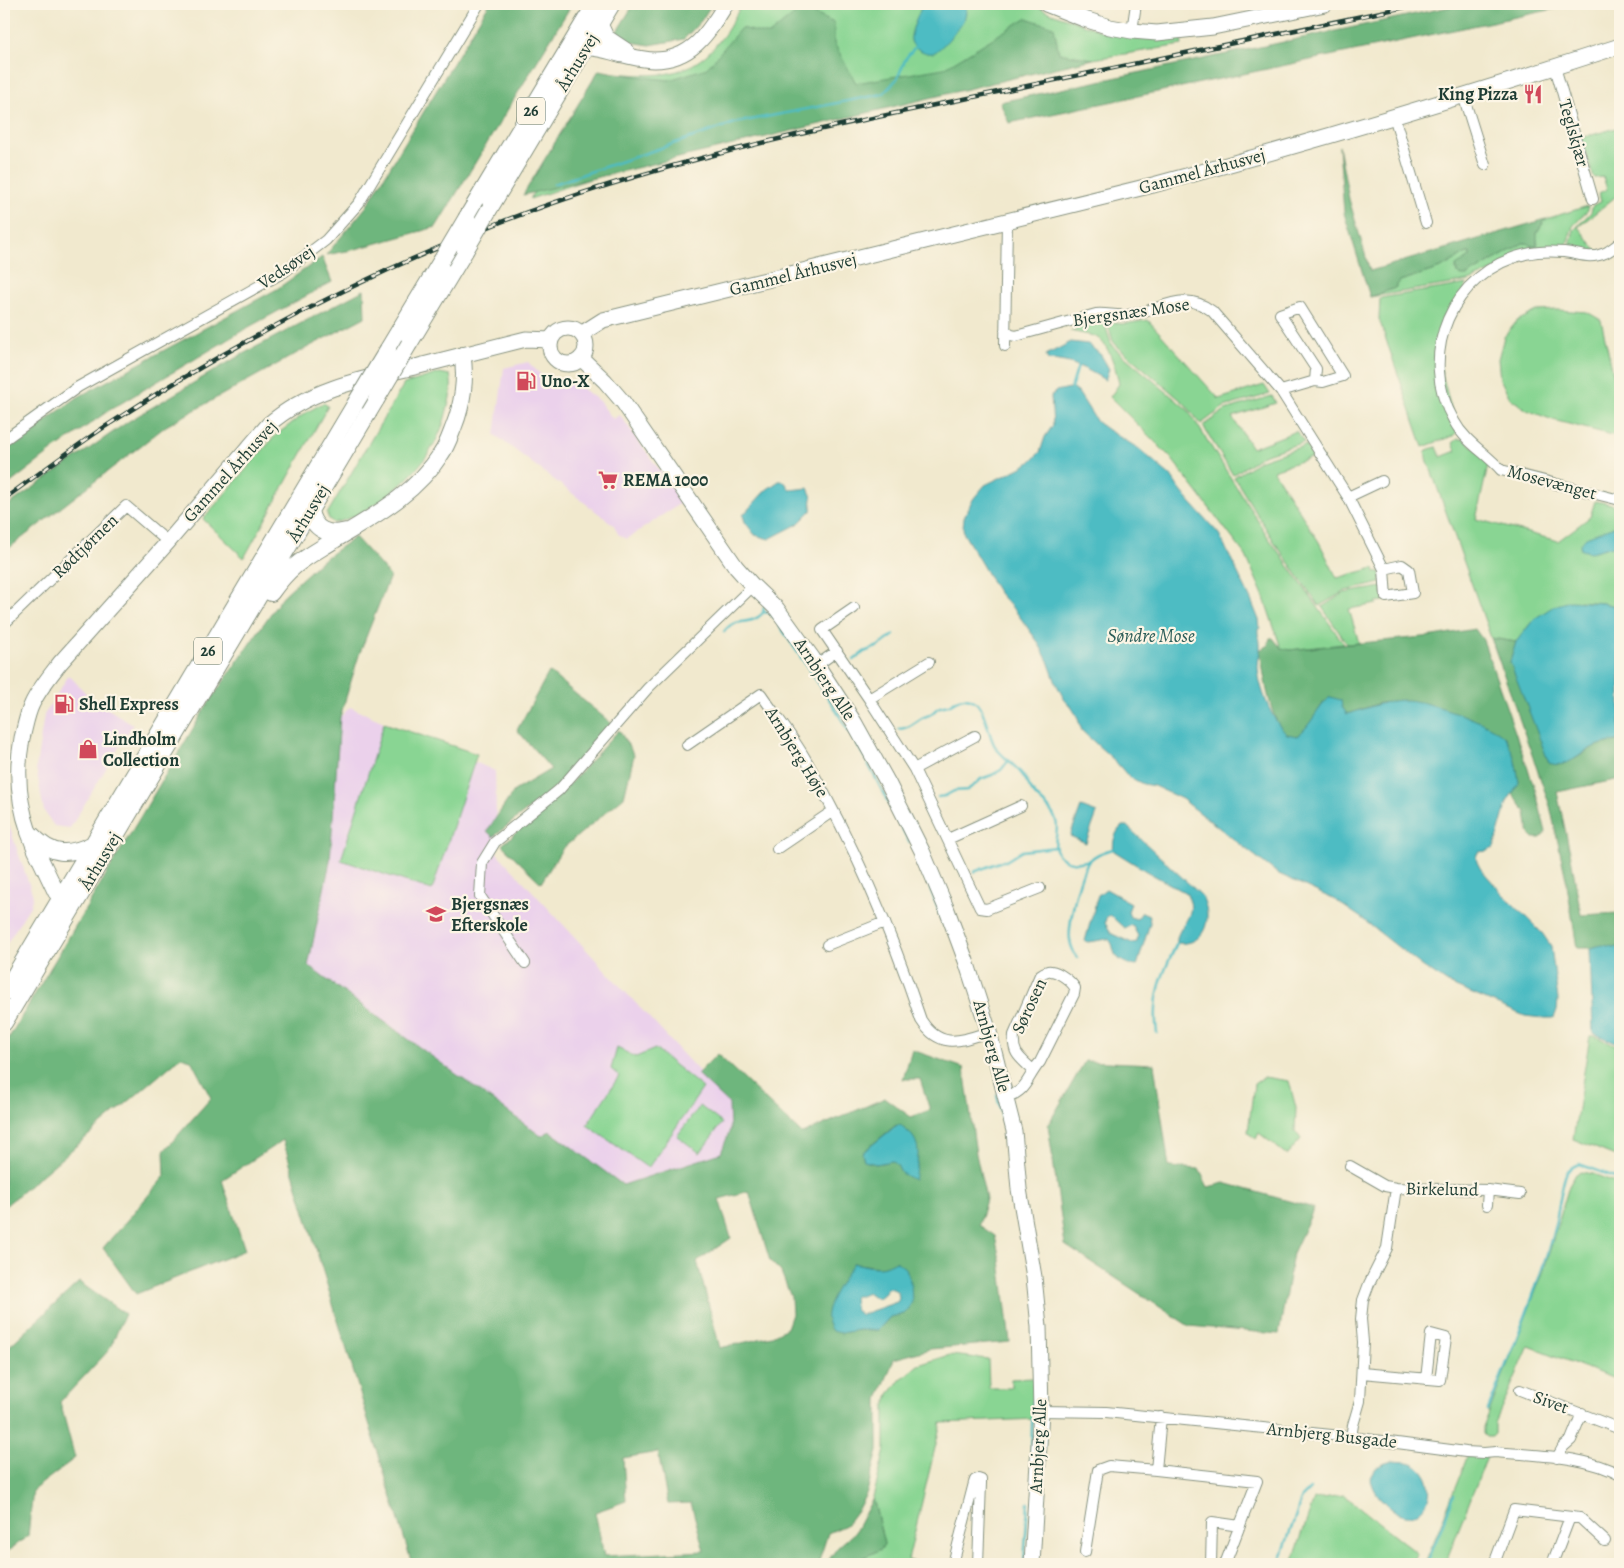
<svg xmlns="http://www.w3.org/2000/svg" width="1624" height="1568" viewBox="0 0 1624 1568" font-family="Alegreya,serif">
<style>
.built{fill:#ebd1eb}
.green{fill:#89d593;stroke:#548964}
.forest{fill:#6eb67d;stroke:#467a58;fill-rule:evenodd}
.water{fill:#4ebcc3;stroke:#367c7c;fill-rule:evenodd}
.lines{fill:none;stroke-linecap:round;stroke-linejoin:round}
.stream{stroke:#4ebcc3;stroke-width:2.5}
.street-casing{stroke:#889381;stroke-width:12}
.secondary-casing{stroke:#889381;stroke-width:17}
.primary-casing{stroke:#889381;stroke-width:18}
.street{stroke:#fff;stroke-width:10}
.secondary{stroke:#fff;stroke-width:15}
.primary{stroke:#fff;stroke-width:16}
.rail-casing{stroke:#1f3d34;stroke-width:4.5}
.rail{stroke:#fcf5e5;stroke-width:2.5;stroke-dasharray:8;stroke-linecap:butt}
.primary-bridge-casing{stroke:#889381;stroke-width:18;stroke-linecap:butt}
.primary-bridge{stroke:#fff;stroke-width:16}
.labels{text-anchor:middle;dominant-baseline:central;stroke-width:4.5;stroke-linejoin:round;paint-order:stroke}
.shield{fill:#fcf5e5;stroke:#617469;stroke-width:1}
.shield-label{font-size:16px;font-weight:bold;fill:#1f3d34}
.street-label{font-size:18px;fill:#1f3d34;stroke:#fcf5e5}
.poi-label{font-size:18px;font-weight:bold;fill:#1f3d34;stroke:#fcf5e5;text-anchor:start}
.water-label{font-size:19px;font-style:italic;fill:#2b5d58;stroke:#fcf5e5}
</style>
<rect width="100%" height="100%" fill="#fcf5e5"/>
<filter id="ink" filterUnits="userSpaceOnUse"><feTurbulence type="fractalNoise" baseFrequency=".02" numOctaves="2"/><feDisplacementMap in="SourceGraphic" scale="10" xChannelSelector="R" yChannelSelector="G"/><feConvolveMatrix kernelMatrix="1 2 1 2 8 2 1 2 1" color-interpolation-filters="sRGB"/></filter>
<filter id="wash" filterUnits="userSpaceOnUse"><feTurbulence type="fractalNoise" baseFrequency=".0096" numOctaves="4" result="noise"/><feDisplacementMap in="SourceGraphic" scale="20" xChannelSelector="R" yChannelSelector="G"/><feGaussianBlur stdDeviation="1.12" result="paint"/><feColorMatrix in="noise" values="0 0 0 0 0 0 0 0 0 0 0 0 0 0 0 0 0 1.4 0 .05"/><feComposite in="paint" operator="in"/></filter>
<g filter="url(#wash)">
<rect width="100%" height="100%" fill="#f1e9ce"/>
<path class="built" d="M528,362L543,377L573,381L599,401L613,419L620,415L682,502L627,539L618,534L614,525L495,435L504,368Z
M69,675L91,699L133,724L70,828L54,826L44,811L36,768L44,715Z
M350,707L495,771L497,853L729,1104L730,1130L721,1153L623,1185L550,1131L541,1136L308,966L330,861L340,717Z
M4,811L33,896L30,906L4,948Z"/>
<path class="green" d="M742,4H1034L1046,11L1107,33L1181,39L1182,45L1093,59L637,163L530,199L600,72C649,75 686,84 720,40C729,30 735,16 742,4Z
M1620,127V193L1578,227L1598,252L1589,254L1569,249L1574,230L1591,212L1593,205L1601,202L1599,193L1607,189L1603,177L1594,178L1581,138Z
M1588,206V210L1573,226L1565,249L1547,248L1469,281L1370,297L1395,288L1400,281L1441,268L1467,253H1470V257L1456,267V270L1467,276L1523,243L1538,244L1536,236L1537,232L1546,219Z
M1467,284L1436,350L1457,432L1453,436L1423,447L1379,319L1380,298Z
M1557,310L1587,312L1601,320L1615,382L1620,381V437L1553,420L1527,410L1510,398L1500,379L1498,359L1504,337L1517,321L1537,311Z
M1148,320L1219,399L1264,385L1270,394L1224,407L1201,424L1185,404L1116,345L1113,341L1107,322L1124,324Z
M1104,322L1112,346L1188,410L1268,537L1344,644L1289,650L1281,648L1263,595L1246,556L1171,458L1110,397L1119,384C1116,369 1109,342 1094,336C1086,334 1078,333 1070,331L1086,326Z
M440,373L450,375C453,386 450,399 447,410C444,423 440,434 433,446C415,478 370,515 334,523L329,519L327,514L404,384Z
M1272,396L1276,403L1232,417L1252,448L1296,431L1304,442L1263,455L1233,475L1203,426L1225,410Z
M323,403L328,406L244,558L203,519L276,435L304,414Z
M1458,439H1464L1489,461L1476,519L1558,541L1590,517L1595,501L1612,504L1620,510V607L1602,603L1580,601L1534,619L1516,642L1491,638L1425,453L1429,449L1437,447L1441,457L1456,451L1453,443Z
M1306,445L1313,457L1273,470L1319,542L1337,578L1374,568L1375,572L1380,573L1381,583L1345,591L1319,606L1275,543L1234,477L1261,460Z
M1382,587L1384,601L1376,602L1377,604L1349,609L1359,643L1347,644L1322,607L1344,593Z
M384,723L477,754L432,890L341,860Z
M1590,1036H1595L1620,1048V1158L1573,1139Z
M617,1048L636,1057L655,1049L703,1088L648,1168L587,1125L619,1076L611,1069Z
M1264,1077L1289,1081L1296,1108L1295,1131L1301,1139L1287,1155L1259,1133L1256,1139L1248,1132L1254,1084Z
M700,1106L722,1123L700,1153L677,1136Z
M1581,1172L1593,1174L1620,1184V1381L1529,1346L1495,1423V1434L1492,1437H1486L1483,1434V1428L1544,1270L1569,1186L1576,1174Z
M950,1355L988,1359L989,1388H1011V1379L1032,1378L1036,1382V1419L941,1423L908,1560L921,1564H850L881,1549L884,1544L873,1498L885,1450V1406L889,1394L901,1379L918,1365Z
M1468,1455L1487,1457L1445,1564H1425Z
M1344,1495L1417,1553L1413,1564H1292L1314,1499Z"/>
<path class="forest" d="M489,4H572L436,227L352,250L326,255L366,207Z
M634,4H712L701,21L684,39L650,45L630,42L616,33Z
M1463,4H1578L1009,123L1000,102Z
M802,8L834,23V43L856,83L944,68L1026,18L1054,27L1059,53L1093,59L523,195L599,70L626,75L669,80L707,68L741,28L769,35Z
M1339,146L1349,199L1370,271L1546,219L1537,232V246H1531L1527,243H1523L1467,276H1462L1458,274L1456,266L1470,257V253H1467L1441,268L1400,281L1395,288L1370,297L1344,213Z
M322,257L332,282L247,328L108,411L52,451L4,488V451L78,397L277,289Z
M364,290L365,317L301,351L166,426L4,552V508L129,421L239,356Z
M355,537L390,576L359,655L340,717L330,861L308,966L541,1136L550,1131L623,1185L721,1153L730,1130L729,1104L697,1074L717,1054L802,1134L885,1098L911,1117L930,1110L920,1079H903L912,1050L964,1068L976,1154L986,1199L979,1225L995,1236L1000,1260L1010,1342L930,1349L894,1359L878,1399V1451L867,1492L858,1509L846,1525L828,1533L818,1564H412L283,1140L222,1180L245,1250L136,1294L103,1248L165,1176L164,1151L211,1098L191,1060L181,1057L4,1207V1046L207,705L283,596L321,561ZM896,1125L901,1173L897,1164L892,1161L876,1164L864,1161L862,1153ZM749,1191L770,1261L781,1272L791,1297L792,1314L787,1328L772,1336L720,1348L697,1261L731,1238L719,1199ZM853,1263L878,1267H885L908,1310L904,1314L890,1317L878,1330H859L841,1333ZM658,1452L668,1504L691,1503L704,1551L604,1556L595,1512L626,1501L623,1458Z
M1475,629L1483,640L1535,789L1546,832L1541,838H1534L1529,833L1526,812L1512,793C1525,779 1512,753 1505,737L1406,700L1380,703L1347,714L1342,707L1324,702C1318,710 1307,731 1298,735C1271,746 1263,666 1260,650L1268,645L1270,638H1273L1281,648L1289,650L1433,636Z
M1491,638L1516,642L1510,662L1575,759L1595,746L1620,740V779L1557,792L1571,857L1581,915L1620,913V948H1577L1566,879L1550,806Z
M549,672L611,723L556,787L493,837L487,831L514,791L551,769L517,730Z
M619,730L634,755L624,797L562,849L541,883L502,845L561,793Z
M1085,1061L1154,1064L1169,1167L1199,1169L1208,1187L1224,1183L1314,1208L1293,1253L1279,1334L1189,1326L1065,1245L1048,1125Z
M79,1282L125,1314L109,1350L60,1402L75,1458L33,1490L28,1536L4,1554V1351Z
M873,1498L884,1544L881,1549L850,1564H826L837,1548L855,1532Z"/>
<path class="water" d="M922,4H965C966,9 967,13 964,19C961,26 940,51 933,53C928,54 923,52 918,49C915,47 912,45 911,41C909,32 920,14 922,4Z
M1071,342L1088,344L1101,355L1109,369L1105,380C1085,368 1072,361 1048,360L1046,355Z
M1070,388L1078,392L1097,422L1108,430L1138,448L1171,476L1178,487L1190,502L1219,534L1251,600L1259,620L1260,628L1258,629C1257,635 1260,637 1260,643C1261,651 1258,659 1258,667C1258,685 1272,722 1287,734L1297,736C1311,726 1317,708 1330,697L1341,700L1342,707L1347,714C1367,709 1386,699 1407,700C1426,701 1496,723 1506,739C1513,750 1518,770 1519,783L1507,802L1494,848L1487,851L1478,852L1476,857L1477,862L1480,868L1501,892L1542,933L1551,946L1558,1000L1557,1010L1554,1018H1542L1525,1016L1451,985L1422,966L1360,917L1335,900L1277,873L1182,799L1167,792L1154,786L1143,784L1129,777L1115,761L1082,731L1077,716L1072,708L1064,699L1056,683L1048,661L1038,642L1017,613L998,592L964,534L963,527L964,518L968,508L974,498L985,485L1018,469L1029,463L1040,452L1045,437L1053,425L1051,396L1056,391Z
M779,481H784L790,490L808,488L812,497L811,511L798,524L769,539L755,535L745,522L743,515L766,490Z
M1620,524V544L1591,552L1581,550L1580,544L1586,537Z
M1570,601L1602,603L1620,607V740C1613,742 1604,743 1596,746C1580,752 1568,770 1549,763L1510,662L1516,642L1534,619L1554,606Z
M1081,807L1097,813L1086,843L1070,836Z
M1122,826H1127L1130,829L1201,895C1214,916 1206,947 1177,943C1175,926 1201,916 1186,893L1146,871L1114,851C1112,843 1115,832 1122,826Z
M1106,889L1131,903L1128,912L1130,917L1137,919L1142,912L1149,915L1150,923L1137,966C1129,965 1119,961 1115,954C1112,947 1114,944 1108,939L1088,942L1085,941L1098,895ZM1110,915L1124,928L1132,925L1138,936L1137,942L1132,943L1112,934L1105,923L1106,918Z
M1602,945L1620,948V1045L1593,1033L1590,948Z
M897,1125C902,1125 903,1127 907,1131C924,1144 917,1162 914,1180L901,1173L897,1165L892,1161L876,1164L864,1161L862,1153Z
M896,1261L906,1269L911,1284L912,1302L908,1310L904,1314L890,1317L878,1330H859L841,1333L832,1331C830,1328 828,1324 827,1320C824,1304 845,1277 853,1263C871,1266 879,1271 896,1261ZM887,1288L893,1289L898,1292L899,1299L897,1302L860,1315L855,1309L854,1296H861L868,1293L874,1297L879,1298L884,1294Z
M1393,1461C1399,1462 1406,1461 1412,1463C1431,1471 1436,1498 1420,1511C1405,1524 1383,1504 1376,1492C1373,1488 1372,1482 1370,1478C1375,1466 1381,1464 1393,1461Z"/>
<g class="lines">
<path class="stream" d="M554,184L735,123L883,94L897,79L906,58L916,46
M1071,389L1078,366
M764,607L763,612L770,613L774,617
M780,626L833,705L864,756L909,842
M724,632C735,615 749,628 763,613
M854,660L864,652L879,646L894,635
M898,729C908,729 914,723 922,718C926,716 929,716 932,713C934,712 936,709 938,708C941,706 945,706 949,705C954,702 960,697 966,698C987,700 986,734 996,748C1003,757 1012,763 1020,772C1026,778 1028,785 1032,791C1038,801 1052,807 1056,821C1060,831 1051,844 1058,854C1067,865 1079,863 1090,860
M938,797L945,796L954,791L967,790L976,784L981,779L992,775L1001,770L1008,761
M974,872L1002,861H1006L1022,851L1056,847
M930,888L944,925
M1077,958C1074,953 1071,947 1070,940C1068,925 1079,873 1089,861C1095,854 1105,851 1113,849
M1157,1033C1152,997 1162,974 1177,943
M997,1095L1008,1143
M1009,1164L1012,1190
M1488,1410C1512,1349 1539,1288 1555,1225C1558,1214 1562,1180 1567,1172C1570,1168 1574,1166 1579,1164L1620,1179
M1031,1460L1033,1398
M1024,1564L1028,1503
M1279,1564L1302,1497L1310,1489
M1427,1564L1454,1495"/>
</g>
</g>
<g filter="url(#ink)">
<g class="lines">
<defs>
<path id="street" d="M1132,31L1136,4
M1555,67L1593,199
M1463,95L1485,165
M1394,116L1426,223
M1620,243C1615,246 1610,251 1605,253C1589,260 1580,254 1564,252C1552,251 1538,251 1526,254C1452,271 1416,355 1454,421C1465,442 1486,453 1501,470L1620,500
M1005,330L1011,335L1016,336L1096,314C1106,313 1116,316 1127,315C1159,313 1181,288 1212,311L1281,391L1348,497L1384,569L1386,597L1413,593L1409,570L1402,565L1384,569
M1005,346L1007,221
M1281,391L1315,381L1323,382L1343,376L1300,307L1280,314L1316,369L1315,381
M4,440L78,387L284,272L326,240L359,203L479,4
M1348,497L1382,481
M854,608L822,630L869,699L914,769L980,908L987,909L1040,888
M4,624L126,506L168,542
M817,665L837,651
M869,699L929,662
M687,745L761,694C776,716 793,737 806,760C853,843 891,930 921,1020C940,1050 960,1041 989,1032
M914,769L975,736
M948,839L1021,806
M777,849L833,811
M827,945L885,922
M525,963L480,896L482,863L495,842L559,790L648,688L753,586
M1006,1097C1027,1092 1027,1077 1040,1062L1074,994L1075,988C1071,981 1059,972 1051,971C1047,970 1043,973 1040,975L1014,1035C1012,1054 1020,1058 1033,1070
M1350,1166L1385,1186L1396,1188
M1487,1205L1488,1190
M1362,1373L1440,1380L1446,1338L1431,1334L1426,1379
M1520,1390L1620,1429
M1041,1411L1106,1412L1351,1437L1466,1452L1484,1453L1496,1452C1535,1456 1585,1455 1620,1475
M1161,1417L1156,1470L1257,1481L1225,1564
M1351,1437L1353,1425L1360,1401L1363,1342L1361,1319L1363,1300L1369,1284L1387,1248L1396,1188L1488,1190L1520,1194
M1557,1458L1563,1447L1571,1440L1582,1413
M1085,1552L1098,1470L1109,1466L1156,1470
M953,1564L974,1483L975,1480L978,1479L981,1480V1483L978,1564
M1211,1564L1212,1522L1240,1526
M1494,1564L1514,1510L1580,1518L1605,1541
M1552,1564L1570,1517"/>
<path id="secondary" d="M1046,4L1084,19L1110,27L1132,31L1157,33L1213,27L1325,4
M600,24L606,37L627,51
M586,48C599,47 610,52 623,55C633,57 644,60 654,60C692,60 708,33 726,4
M550 346a18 18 0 1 1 36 0a18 18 0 1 1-36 0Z
M581,334L603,320L1153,185C1310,143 1466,96 1620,46
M581,358L605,381L623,402L736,567L753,586L777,609L813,659L854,722L889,785L922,851L947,910L966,961L989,1032L1014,1131L1019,1189L1034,1277L1039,1327L1041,1411L1032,1564
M29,832C18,801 16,770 22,738C25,727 27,714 32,704C39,689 50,676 60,663L168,542L268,425C310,388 366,378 419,366C454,357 490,348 526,339L551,340"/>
<path id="primary" d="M490,208L612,4
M467,217L595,4
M409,344L465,251
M388,349L441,261
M310,510C313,530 328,536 347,531
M271,593C290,566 302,560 328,544C370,518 414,496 441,454C447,446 450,436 454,426C462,406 467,377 462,355
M29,832L36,850L56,892L61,897
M32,835C52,856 68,856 93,844
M4,993L355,404
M4,1023L376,400"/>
</defs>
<use href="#street" class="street-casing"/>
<use href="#secondary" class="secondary-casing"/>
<use href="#primary" class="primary-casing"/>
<use href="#street" class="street"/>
<use href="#secondary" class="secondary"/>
<use href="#primary" class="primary"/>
<defs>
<path id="rail" d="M4,499C37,475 69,451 103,428C228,346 362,276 501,222C652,164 807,131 964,99C1116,67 1267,37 1419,4"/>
</defs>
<use href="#rail" class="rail-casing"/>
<use href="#rail" class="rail"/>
<defs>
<path id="primary-bridge" d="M465,251L490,208
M441,261L467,217
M376,400L409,344
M355,404L388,349"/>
</defs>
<use href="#primary-bridge" class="primary-bridge-casing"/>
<use href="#primary-bridge" class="primary-bridge"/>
</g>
</g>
<defs>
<symbol id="restaurant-bare" viewBox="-9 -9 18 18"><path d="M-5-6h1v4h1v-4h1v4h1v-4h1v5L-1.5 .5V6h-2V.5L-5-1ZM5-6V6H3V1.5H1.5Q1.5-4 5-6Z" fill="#d1495b" stroke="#fcf5e5" stroke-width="2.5" paint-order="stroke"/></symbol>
<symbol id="fuel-bare" viewBox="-9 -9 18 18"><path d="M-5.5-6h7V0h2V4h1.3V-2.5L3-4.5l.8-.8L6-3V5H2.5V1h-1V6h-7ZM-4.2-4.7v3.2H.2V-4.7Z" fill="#d1495b" stroke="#fcf5e5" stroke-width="2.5" paint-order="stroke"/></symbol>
<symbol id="supermarket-bare" viewBox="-9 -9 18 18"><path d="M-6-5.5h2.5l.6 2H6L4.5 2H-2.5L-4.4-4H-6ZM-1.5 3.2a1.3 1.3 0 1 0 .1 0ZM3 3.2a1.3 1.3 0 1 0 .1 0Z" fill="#d1495b" stroke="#fcf5e5" stroke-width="2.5" paint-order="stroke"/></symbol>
<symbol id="shop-bare" viewBox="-9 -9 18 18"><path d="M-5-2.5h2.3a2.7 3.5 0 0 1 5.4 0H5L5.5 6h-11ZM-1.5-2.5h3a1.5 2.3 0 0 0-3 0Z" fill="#d1495b" stroke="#fcf5e5" stroke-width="2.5" paint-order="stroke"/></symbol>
<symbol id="school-bare" viewBox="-9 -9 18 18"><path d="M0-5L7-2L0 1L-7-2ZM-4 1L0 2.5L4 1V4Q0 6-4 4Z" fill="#d1495b" stroke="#fcf5e5" stroke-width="2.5" paint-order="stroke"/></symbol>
</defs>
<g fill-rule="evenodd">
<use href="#restaurant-bare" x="1519" y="80" width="28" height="28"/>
<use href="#fuel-bare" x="512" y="367" width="28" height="28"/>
<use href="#supermarket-bare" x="594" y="466" width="28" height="28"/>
<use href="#fuel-bare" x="50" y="690" width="28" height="28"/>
<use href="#shop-bare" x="74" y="735" width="28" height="28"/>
<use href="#school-bare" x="422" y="900" width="28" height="28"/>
</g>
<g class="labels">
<g class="shield">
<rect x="517" y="97.5" width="28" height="27" rx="4"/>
<rect x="194" y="637.5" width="28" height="27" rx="4"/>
</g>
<g class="shield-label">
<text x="531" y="111">26</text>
<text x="208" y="651">26</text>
</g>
<g class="street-label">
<text transform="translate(577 62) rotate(-59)">Århusvej</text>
<text transform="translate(1574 133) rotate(74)">Teglskjær</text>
<text transform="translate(1202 171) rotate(-15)">Gammel Århusvej</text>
<text transform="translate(286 267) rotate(-34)">Vedsøvej</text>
<text transform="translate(793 274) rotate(-14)">Gammel Århusvej</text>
<text transform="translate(1131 312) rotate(-8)">Bjergsnæs Mose</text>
<text transform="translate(230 471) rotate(-48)">Gammel Århusvej</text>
<text transform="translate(1552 482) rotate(15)">Mosevænget</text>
<text transform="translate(308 513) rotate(-59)">Århusvej</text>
<text transform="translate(85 546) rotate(-44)">Rødtjørnen</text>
<text transform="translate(825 679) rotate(56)">Arnbjerg Alle</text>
<text transform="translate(797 752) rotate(58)">Arnbjerg Høje</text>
<text transform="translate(100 861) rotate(-59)">Århusvej</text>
<text transform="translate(1029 1006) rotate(-65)">Sørosen</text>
<text transform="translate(992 1046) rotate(74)">Arnbjerg Alle</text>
<text transform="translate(1442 1189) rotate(1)">Birkelund</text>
<text transform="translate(1551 1402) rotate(20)">Sivet</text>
<text transform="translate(1332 1435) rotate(6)">Arnbjerg Busgade</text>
<text transform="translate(1038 1446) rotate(-87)">Arnbjerg Alle</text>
</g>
<g class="poi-label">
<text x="1518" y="94" text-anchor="end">King Pizza</text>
<text x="541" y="381">Uno-X</text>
<text x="623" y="480">REMA 1000</text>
<text x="79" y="704">Shell Express</text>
<text x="103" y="739">Lindholm<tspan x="103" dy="21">Collection</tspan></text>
<text x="451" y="904">Bjergsnæs<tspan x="451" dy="21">Efterskole</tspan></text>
</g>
<g class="water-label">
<text x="1151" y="636">Søndre Mose</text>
</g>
</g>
<rect width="1624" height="1568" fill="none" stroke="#fcf5e5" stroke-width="20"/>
</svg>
